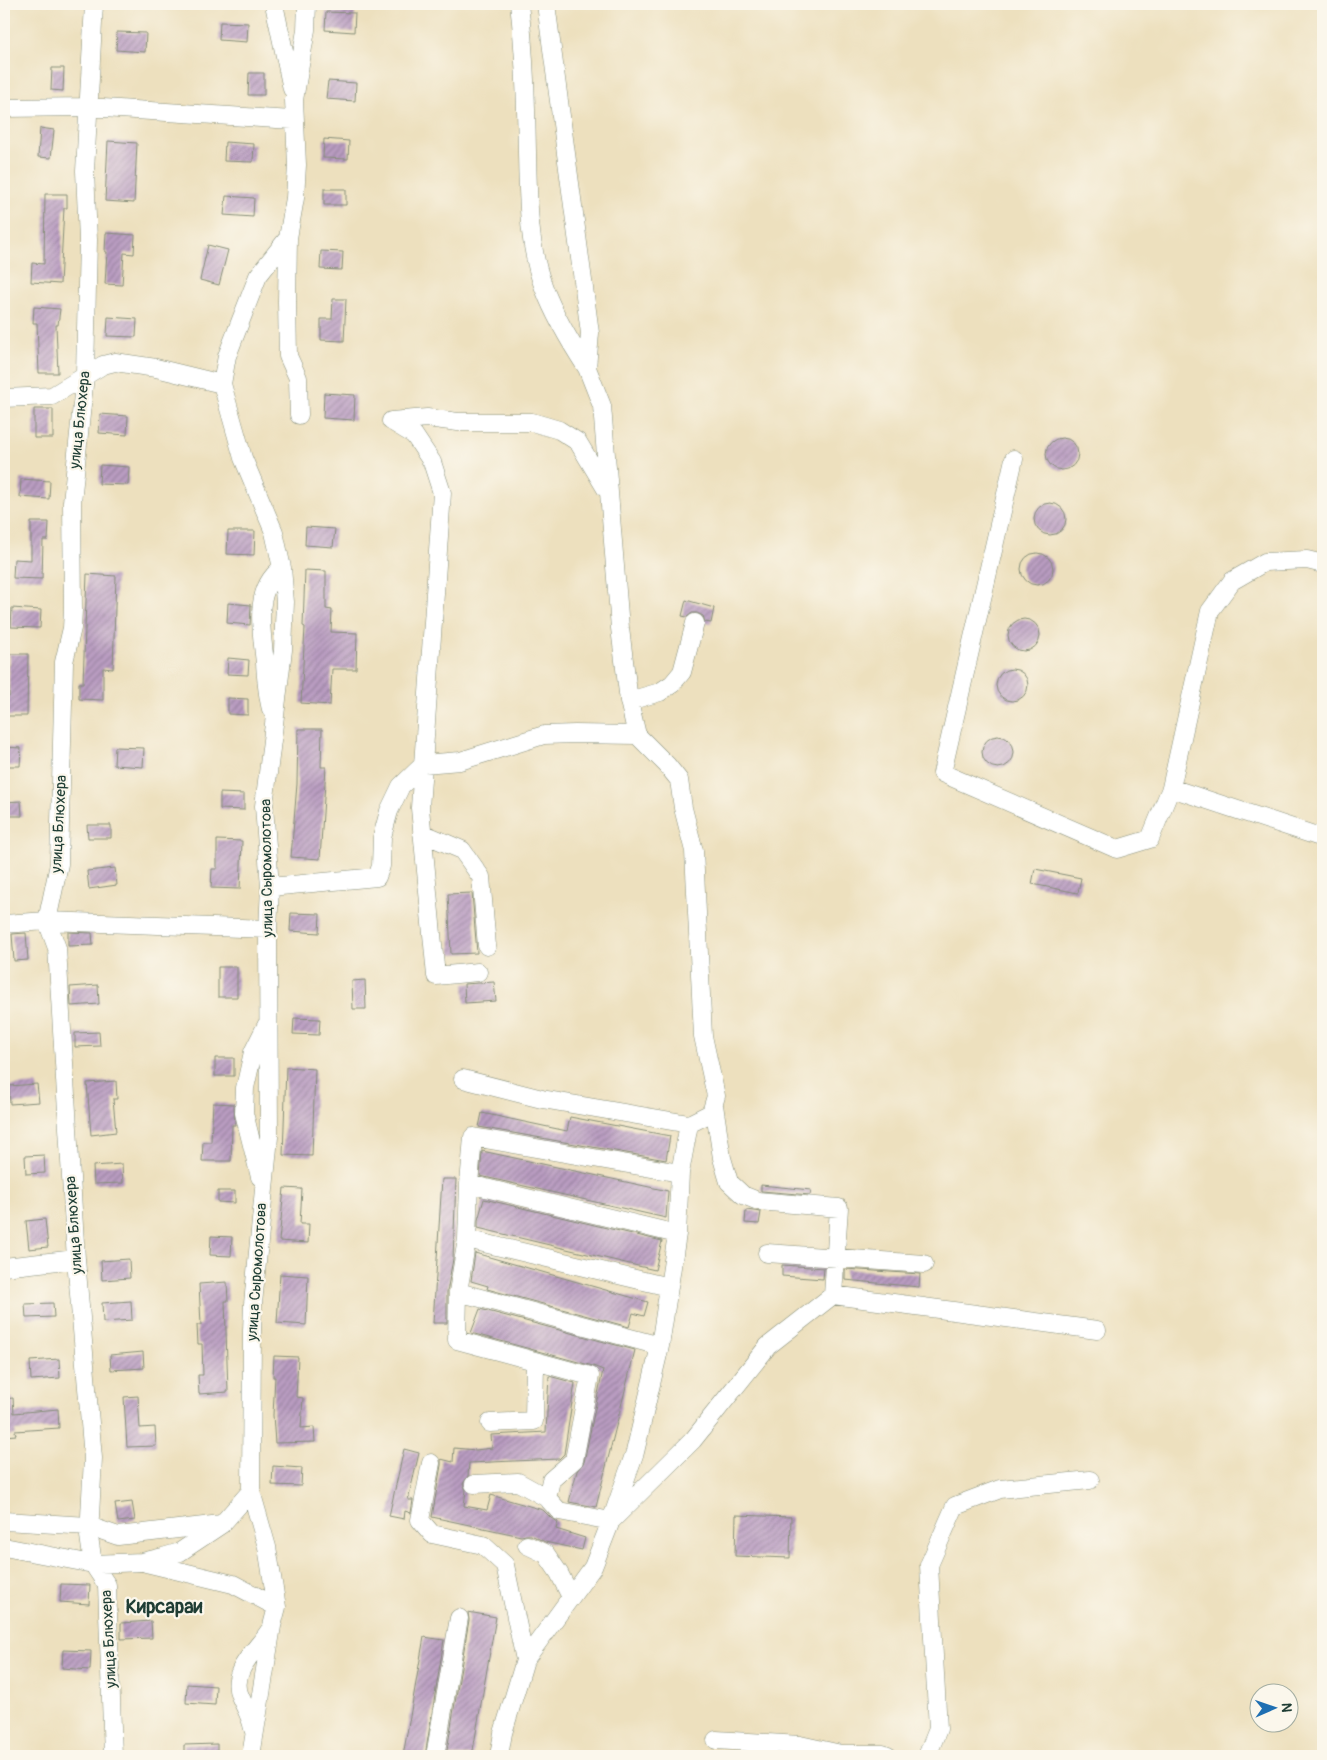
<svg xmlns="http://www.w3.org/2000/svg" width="1327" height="1760" viewBox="0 0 1327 1760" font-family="Pangolin,sans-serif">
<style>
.building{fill:url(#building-hatch)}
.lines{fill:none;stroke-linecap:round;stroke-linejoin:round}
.minor-casing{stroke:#868e79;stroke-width:19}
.minor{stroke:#fff;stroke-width:18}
.labels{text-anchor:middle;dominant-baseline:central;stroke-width:4.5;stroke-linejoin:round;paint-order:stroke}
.street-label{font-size:15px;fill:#1f3d34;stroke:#fbf7ec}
.district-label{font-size:20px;font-weight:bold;fill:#1f3d34;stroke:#fbf7ec}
</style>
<defs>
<pattern id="building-hatch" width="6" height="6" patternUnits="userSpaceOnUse" patternTransform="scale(1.25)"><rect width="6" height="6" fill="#b99cc1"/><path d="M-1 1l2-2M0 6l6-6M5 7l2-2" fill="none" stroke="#96809e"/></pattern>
</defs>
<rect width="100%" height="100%" fill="#fbf7ec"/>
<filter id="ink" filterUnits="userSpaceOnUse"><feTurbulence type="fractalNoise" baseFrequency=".02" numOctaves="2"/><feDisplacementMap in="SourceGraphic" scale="10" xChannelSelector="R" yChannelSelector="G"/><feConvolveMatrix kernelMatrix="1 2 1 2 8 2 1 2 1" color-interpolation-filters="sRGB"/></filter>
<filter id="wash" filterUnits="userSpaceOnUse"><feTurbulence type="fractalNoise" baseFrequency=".0096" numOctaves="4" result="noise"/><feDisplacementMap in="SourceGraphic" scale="20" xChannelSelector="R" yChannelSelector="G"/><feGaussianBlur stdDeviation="1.12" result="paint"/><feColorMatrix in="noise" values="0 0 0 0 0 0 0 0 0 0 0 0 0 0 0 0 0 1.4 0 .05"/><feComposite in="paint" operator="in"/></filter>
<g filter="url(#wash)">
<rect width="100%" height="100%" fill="#ede0be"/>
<g id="blocks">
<path class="building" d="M326,12L355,13L354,32L325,30Z
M220,22L248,23L247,42L219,40Z
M117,32L146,33L145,52L116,50Z
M52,68H64L63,91L51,90Z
M249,73H264V95H248Z
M328,81L356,83L355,101L326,99Z
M40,128L54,130L51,158L38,157Z
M324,139L349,141L348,159L323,158Z
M108,141L137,143L134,203L105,201Z
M225,142L254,144L253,162L224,161Z
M324,189H346V205H324Z
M45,194H67V208H64L60,284L31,282L32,263L44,264Z
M226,196L254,198L253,217L224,215Z
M106,233L135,235L134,254L124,253L122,285L105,284L107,252H105Z
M208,245L228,250L219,285L200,280Z
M321,251L343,252L342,270L320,269Z
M333,299H346L344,341L321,340V319H332Z
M34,307L60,309L58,325H56L58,373H39L37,323H33Z
M108,317L137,319L136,337L107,336Z
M324,393L355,395L354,420L323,418Z
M34,409H53V438H34Z
M100,414L128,416L127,435L99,433Z
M1046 454a16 16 0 1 1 32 0a16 16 0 1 1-32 0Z
M100,465L129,467L128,485L99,484Z
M21,479L50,481L49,499L20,497Z
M1034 519a16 16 0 1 1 32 0a16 16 0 1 1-32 0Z
M31,522H49L48,540H43L42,579L13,578L14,559L31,560Z
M306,527L335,529L333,547L305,545Z
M228,531H255L254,555L227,554Z
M1021 569a16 16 0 1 1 32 0a16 16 0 1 1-32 0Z
M305,570L326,571V609L332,610L331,632L357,633L356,669H332L330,705L301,703L305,627L303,626Z
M87,574L116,576L113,669L103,668V700L79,699V683H83Z
M686,600L714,608L711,623L705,622L703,616L697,613H692L687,617L682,616Z
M228,603L251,605L250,625L227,623Z
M12,608L41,610L40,628L11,627Z
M1008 635a16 16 0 1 1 32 0a16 16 0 1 1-32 0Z
M9,654H28L27,716H4V697H9Z
M228,658L249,660L248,675L227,674Z
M996 685a16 16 0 1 1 32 0a16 16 0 1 1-32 0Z
M228,698L248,699V715L228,714Z
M298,729H322L321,767H326L320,859L291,857L297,784Z
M982 752a16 16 0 1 1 32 0a16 16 0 1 1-32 0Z
M4,747L21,748L20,766H4Z
M115,747L144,748L143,767L114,765Z
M220,793L244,794V810L220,809Z
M21,801L22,816H4V802Z
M87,825H111V838H88Z
M217,840L242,841L240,889L211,888L212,869H217Z
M115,868L117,885L89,889L87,871Z
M1035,869L1081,878L1078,893L1032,884Z
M472,893L477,953L451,954L448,894Z
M291,913L320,914L319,933L290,931Z
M68,932L92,933L93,945L68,946Z
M26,933L28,960L14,961L12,934Z
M218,967H237V997H218Z
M365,980L366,1009H353L352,981Z
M494,982L496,1001L465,1003L464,984Z
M98,985L99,1004L71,1006L70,987Z
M294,1018L320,1019L319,1035L293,1034Z
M99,1032L100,1046L75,1047V1033Z
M215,1058H234V1076H215Z
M286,1067L315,1069L312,1156L283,1155Z
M116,1081L117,1099H113L116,1132L91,1135L87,1083Z
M37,1084L39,1102L10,1104L9,1086Z
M213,1103L234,1104L235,1125H232L231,1161H202L203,1142H211Z
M482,1113L567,1131L570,1117L670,1136L666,1160L479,1127Z
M482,1151L668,1191L666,1218L480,1176Z
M44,1155L45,1173L26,1174L25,1156Z
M122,1164L123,1183L94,1184L93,1166Z
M442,1179H456L453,1259L447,1292V1323H433Z
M761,1185L811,1190L810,1195L761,1191Z
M284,1188L302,1189L300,1224H309L308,1243L279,1241Z
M218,1191H235V1203L218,1202Z
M484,1199L662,1241L655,1270L478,1228V1220Z
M746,1210L761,1212L759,1224L745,1223Z
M45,1219L48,1247L29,1249L26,1221Z
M211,1236L232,1237L231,1256L210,1255Z
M475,1253L648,1302L644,1316L633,1313L629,1327L487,1289L488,1286L471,1281Z
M129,1259L130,1278L102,1280L101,1261Z
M782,1265L824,1268L823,1279L782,1276Z
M845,1269L920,1274L919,1287L845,1280Z
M280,1274L308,1276L306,1325L277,1323Z
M227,1282L228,1301H225L228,1392L199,1394L198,1375H203L202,1344H198L197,1325H201L199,1284Z
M131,1301L132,1320L103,1322L102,1303Z
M53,1303L54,1317L26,1318L25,1304Z
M480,1309L635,1350L596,1507L569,1502L577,1471L584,1462L603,1370L593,1366L471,1333Z
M143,1352L144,1368L111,1370L110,1355Z
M274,1356L298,1357L296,1397L303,1398L301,1428L314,1427L315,1442L275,1443L273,1415L275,1377H273Z
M59,1359L60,1378L31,1380L30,1361Z
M549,1376L575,1383L564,1454L559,1459L469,1463L468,1476L463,1484L466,1490L464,1506L487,1510L491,1495L543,1510L551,1518L558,1522L556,1529L585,1538L582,1550L545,1542L531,1535H526L521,1536L432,1517L441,1465V1459L453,1462L454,1448L476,1450L492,1448L491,1435L546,1432Z
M138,1396L140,1428L155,1427L156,1446L127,1447L124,1397Z
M13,1398L14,1413L58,1409L59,1428L15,1431L16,1435L4,1436V1399Z
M404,1449L419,1453L408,1500H413L411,1513L405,1511L404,1519L389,1516Z
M273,1466L302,1468L301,1486L272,1485Z
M132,1502L135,1520L118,1522L115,1504Z
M736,1515L791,1517L790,1558L735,1556Z
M61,1584L90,1585L89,1604L60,1602Z
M468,1612L496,1617L472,1756H446L469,1620Z
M151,1621L152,1638L121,1639V1623Z
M424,1637L444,1640L425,1756H403Z
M63,1650L91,1651L90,1670L62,1668Z
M187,1684L216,1686L215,1705L186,1703Z
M217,1744V1756H184V1745Z"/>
</g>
</g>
<g filter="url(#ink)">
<use href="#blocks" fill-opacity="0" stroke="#868e79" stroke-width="1"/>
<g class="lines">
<defs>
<path id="minor" d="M94,4L85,171L88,240L85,375L72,502L73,610L72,628L64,662L59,864L47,921L57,948L76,1259L93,1458L89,1536L93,1564L107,1585L113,1756
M274,4L292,89
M519,4C525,53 526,102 527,152C528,196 528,247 544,288C555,317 570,342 587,368
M4,108L87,107L293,120
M288,238L287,302L288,356L298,378L299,415
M4,398L52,396L103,365L115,362L156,368L222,384
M391,421L414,435L432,462L442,493L420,808L436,976L478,972
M391,421L427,418L458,422H532L559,430L578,442L606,489
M1014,459L942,773L1117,849L1150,839L1171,788
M1323,564L1307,560L1265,562L1232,581L1210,611L1171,788L1323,838
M629,701L660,692L672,684L682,672L695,623
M271,709C267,694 266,679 265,663C262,632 252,590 282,568
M422,833L462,850L481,877L487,946
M270,887L377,877L381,866L382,837L389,811L401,786L424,764L460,761L544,735L575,734L637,735
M4,924L47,921L268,929
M463,1079L542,1099L689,1124
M714,1105L722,1158L729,1182L743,1195L758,1201L839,1208L833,1295
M260,1177L244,1113L245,1088L253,1052L267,1024
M469,1184L677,1234
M467,1239L669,1287
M767,1253L924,1264
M4,1267L76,1259
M458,1292L457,1340L590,1376L574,1460L551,1480L547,1498L559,1511L611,1521L635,1452L660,1346L677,1234L680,1173L689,1124L711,1113L716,1096L703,1036L694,851L683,808L679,780L667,765L637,735L629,701L620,628L602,406L587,368L590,333L546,4
M660,1346L458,1292L467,1239L469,1184L473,1137L680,1173
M490,1423L534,1421L535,1361
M431,1463L420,1520L432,1534L483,1545L505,1565L525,1660
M474,1484L518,1482L547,1498
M4,1521L89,1526L118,1536L221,1524
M527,1545L546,1554L559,1573L571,1597
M4,1547L93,1564L142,1562L163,1557L180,1552L222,1524L251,1491
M146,1563L233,1584L277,1607
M253,1729C251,1716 245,1708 240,1696C229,1671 257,1650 269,1631
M716,1740L800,1745L841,1754H883L888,1756
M251,1756L272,1626L277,1607L267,1547L251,1491L252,1331L253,1304L269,1137L268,929L270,887L264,806L283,650L285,602L282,568L274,532L243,458L222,384L227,356L258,276L288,238L295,198L297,165L294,100L306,30L307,4
M435,1756L459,1618
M499,1756L503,1733L525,1660L593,1567L611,1521L693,1440L768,1346L833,1295L1097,1330
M927,1756L938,1729L929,1565L955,1506L1000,1489L1090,1480"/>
</defs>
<use href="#minor" class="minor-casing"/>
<use href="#minor" class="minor"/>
</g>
</g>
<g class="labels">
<g class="street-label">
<text transform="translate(80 420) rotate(-84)">улица Блюхера</text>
<text transform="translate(59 824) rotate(-87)">улица Блюхера</text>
<text transform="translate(267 868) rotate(-91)">улица Сыромолотова</text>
<text transform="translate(74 1225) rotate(-94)">улица Блюхера</text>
<text transform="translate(257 1272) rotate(-86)">улица Сыромолотова</text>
<text transform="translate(109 1639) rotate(-93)">улица Блюхера</text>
</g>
<g class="district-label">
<text x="164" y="1606">Кирсараи</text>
</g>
</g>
<rect width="1327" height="1760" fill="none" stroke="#fbf7ec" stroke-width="20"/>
<g transform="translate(1274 1708) rotate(88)"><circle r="24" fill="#fbf7ec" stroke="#a3ada2"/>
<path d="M0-4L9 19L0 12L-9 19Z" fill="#1f6fb2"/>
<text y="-8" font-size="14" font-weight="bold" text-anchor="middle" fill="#1f3d34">N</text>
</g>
</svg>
